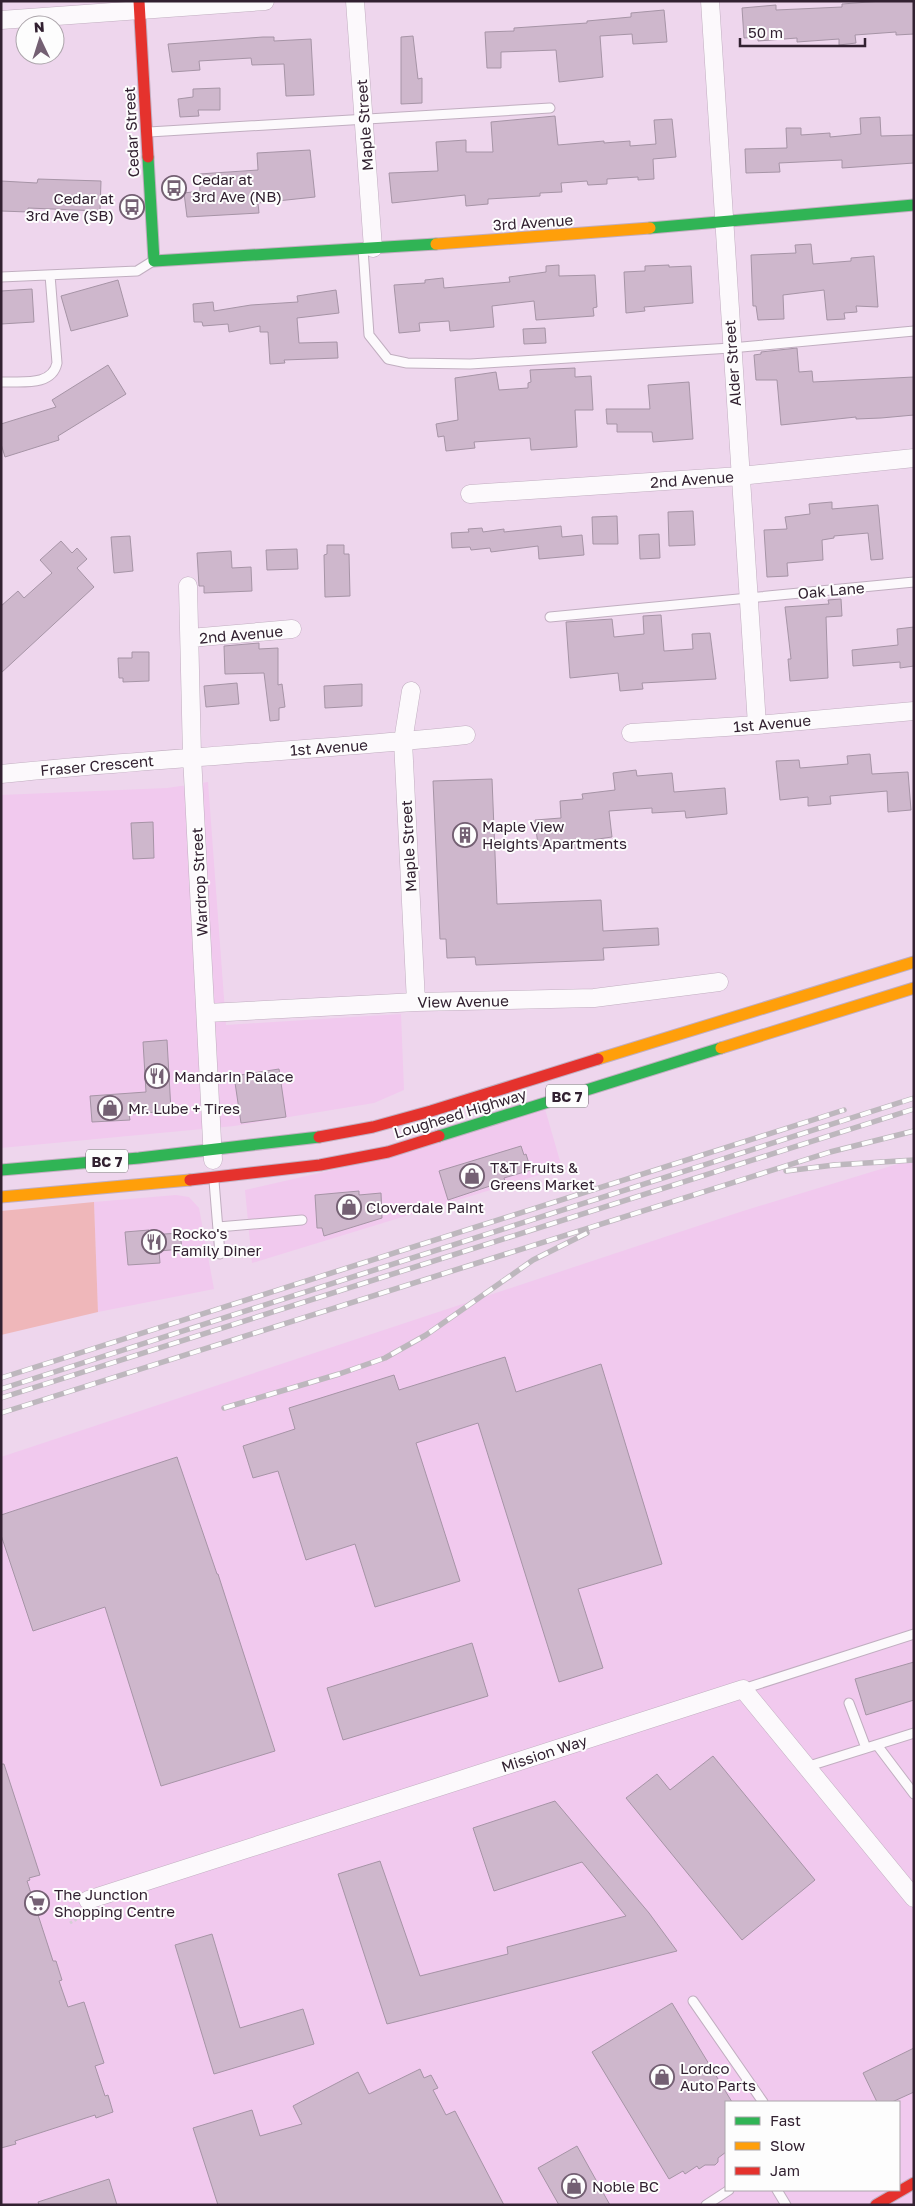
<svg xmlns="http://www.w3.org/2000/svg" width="915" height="2206" viewBox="0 0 915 2206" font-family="'Golos Text',sans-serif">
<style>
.built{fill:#f1c9ee;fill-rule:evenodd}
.green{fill:#efb7ba}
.building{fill:#ceb7cc;stroke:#a694a6}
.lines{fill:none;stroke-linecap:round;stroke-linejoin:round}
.lane-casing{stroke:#c1aec0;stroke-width:11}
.street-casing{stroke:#c1aec0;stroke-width:19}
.fast-casing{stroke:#c1aec0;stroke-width:13}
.slow-casing{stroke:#c1aec0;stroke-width:13}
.jam-casing{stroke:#c1aec0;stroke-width:13}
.path{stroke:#d5ced5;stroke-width:3;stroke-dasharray:2.5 2.5;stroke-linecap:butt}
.lane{stroke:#fcf9fc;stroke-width:9}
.street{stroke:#fcf9fc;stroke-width:18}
.fast{stroke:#30b455;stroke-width:11}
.slow{stroke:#ff9f0a;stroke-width:11}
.jam{stroke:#e5322d;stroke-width:11}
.rail-casing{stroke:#bdb7bd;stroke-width:5.5}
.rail{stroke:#fdfdfd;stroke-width:4;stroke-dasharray:11;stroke-linecap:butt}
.labels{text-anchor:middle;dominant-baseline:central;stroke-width:4;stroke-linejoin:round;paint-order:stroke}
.shield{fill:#fdfdfd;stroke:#6f636e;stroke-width:1}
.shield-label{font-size:14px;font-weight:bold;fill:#322131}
.street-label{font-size:15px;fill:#322131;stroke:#fdfdfd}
.poi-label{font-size:15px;fill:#322131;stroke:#fdfdfd;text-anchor:start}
</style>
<rect width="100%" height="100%" fill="#eed6ed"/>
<path class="built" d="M208,782L226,1025L401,1014L404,1090L374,1103L234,1126L1,1148V795L167,788Z
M545,1109L562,1168L252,1263L245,1190L385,1158Z
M914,1159V2205H1V1457L743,1211ZM726,2102H899V2190H726Z
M176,1195L189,1197L199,1208L214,1289L98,1312L94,1202Z"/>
<path class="green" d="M94,1202L98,1312L1,1335V1211Z"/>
<path class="building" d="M882,1H914V34L896,35V32L855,35L856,43L839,45V39L797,42V38L758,41V37L744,38L742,8L776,5V10L842,7V4Z
M664,10L667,42L633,44L632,34L600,36L603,77L559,82L556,50L501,52V68H487L485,32L514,31V28L587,23V21L631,17V13Z
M413,36L418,79L422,78V103L401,104V37Z
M263,37H274V41L311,39L314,95L286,96L284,64L252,65L251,58L199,61L200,70L172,72L168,44Z
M220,88V110H198L199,116L180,117L178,99L193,97V89Z
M555,116L558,145L604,141V143L630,141V146L656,144L654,120L672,119L676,157L653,159L654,179L638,180V177L607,179V184L588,185L587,181L561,183L562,192L540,193V196L488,199V204L466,206L465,195L392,203L389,173L438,171L436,142L466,140V152H493L491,122Z
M880,117L881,136L914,135V163L842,168V160L779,163L780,172L746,173L745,149L787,148L786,128H801V135L830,133V137L861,134L860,118Z
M310,150L315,197L258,203L259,213L187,217L184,193L200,191L199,174L258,170L257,153Z
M38,179L101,181L100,211L28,208V212L1,211V181L37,183Z
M811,244L813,264L851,261V258L874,256L878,307L856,306L857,312L844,313L845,319L827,320L824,290L783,295L784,319L758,320L756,306H753L751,255L796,253L795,245Z
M559,265V276L595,275L597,307L593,308L594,316L536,320L534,301L492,306L494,327L450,331L449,321L419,323L420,331L399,333L394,285L425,283V280L443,278L444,288L510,282L509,277L546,272V266Z
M669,265V267L691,266L693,303L644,307L645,311L626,313L624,272L645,271V266Z
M118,280L128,316L71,331L61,296Z
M32,289L34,322L1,324V291Z
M336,290L339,313L297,318L299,343L337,342L338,358L284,360L285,363L270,364L268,332H260V326L229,332L228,324L203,326L202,322H194L193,304L213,302L214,311L251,305L298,302L297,296Z
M545,328L546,343L524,344L523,329Z
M797,348L799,372L812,371L813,382L914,377V415L881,418L856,419V417L781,425L777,380H756L754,355L761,354V352Z
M108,365L126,394L58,436L59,440L5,457L1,444V424L56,407L52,400Z
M575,368V377L591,376L593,410H575L577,447L531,450L530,438L474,442L475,448L446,451L444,436L438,437L436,424L458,420L455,378L496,372L499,390L528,388V383L531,382L530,370Z
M689,382L693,439L653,442L652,432H617V424H607L606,409H650L648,385Z
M832,502V509L878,505L883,559L871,560L868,533L834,536V538L822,540L823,560L787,563L788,576L767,577L764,530L787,529L785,517L810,514L809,504Z
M693,511L695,545L669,546L668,512Z
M617,516L618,544H593L592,517Z
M561,526L562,537L582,535L584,555L539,559L538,546L491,552L490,548L471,550L470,547L452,548L451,533L469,532L468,529L482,528L483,532L504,529V532Z
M659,534L660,558L640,559L639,535Z
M130,536L133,571L114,573L111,537Z
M61,541L72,553L77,548L87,559L77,568L94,587L1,673V606L18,591L24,598L52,573L40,560Z
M327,545H344V554H349L350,596L325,597L324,555L327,554Z
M297,549L298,569L267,570L266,550Z
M231,551L232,568L251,567L252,591L204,593V586H199L197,553Z
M841,599L842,616L826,617L828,678L790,681L788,659H791L785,607L829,604L828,600Z
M661,615L664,651L693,649L692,634L710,633L716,679L642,683L643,689L620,691L618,673L570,678L566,622L612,619L614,637L644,634L643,616Z
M914,627V666L900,668V662L853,666L852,650L898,645L897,629Z
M259,643V649L278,648V685L282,684L285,707L279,708V720L270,721L264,673L225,674L224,646Z
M132,652H149V681L123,682V678H119L118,658H132Z
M237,683L239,704L206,707L204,686Z
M362,684V706L325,708L324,686Z
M870,754L872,774L908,772L911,810L888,812L887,791L830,796L831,804L808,806V797L780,800L776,761L799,760L800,768L848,764L847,756Z
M636,770L637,776L672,773L674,792L725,788L727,814L686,818L685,811L652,813V808L609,811L612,837L584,841L585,847L564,849L563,844L538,846L535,820L561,818L560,801L583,799L582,794L615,790L613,773Z
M492,779L497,904L601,900L603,931L658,928L659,945L603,948L604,960L476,965L475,957L447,958L446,939H440L433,781Z
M153,822L154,858L133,859L131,823Z
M167,1040L171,1111L129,1114L130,1120L92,1122L90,1096L146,1092L143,1042Z
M279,1069L286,1117L241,1123L234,1076Z
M521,1146L524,1155L526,1154L531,1170L504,1178L505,1181L448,1200L439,1171Z
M359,1191V1195L381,1193L382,1218L324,1236L322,1228H317L315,1195Z
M149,1230V1235L180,1233L182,1249L159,1251L160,1263L128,1265L125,1232Z
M505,1357L516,1392L601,1364L662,1564L578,1589L603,1668L559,1682L478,1423L416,1443L460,1581L375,1607L355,1544L306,1560L278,1471L253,1478L243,1446L295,1429L289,1408L394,1375L399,1390Z
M177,1457L217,1574H218L275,1751L161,1786L105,1607L33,1631L1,1535V1515Z
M472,1643L488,1696L343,1740L327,1688Z
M914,1662V1700L866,1715L855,1679Z
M713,1756L815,1880L742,1940L626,1798L657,1774L670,1790Z
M1,1764H4L40,1875L29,1878L30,1880L27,1881L53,1961H56L62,1980L59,1981L68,2007L84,2002L104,2063L95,2066L105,2096L108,2095L113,2112L96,2118L95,2115L15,2141L16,2144L1,2148Z
M555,1801L649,1913L677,1951L387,2024L338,1874L380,1861L420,1976L508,1954L507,1947L626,1916L582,1862L494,1891L473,1828Z
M212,1934L240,2028L303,2009L314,2044L214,2074L175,1945Z
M672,2003L732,2102H726V2152L718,2158V2162L715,2165H705L699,2169L697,2166L685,2174L683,2171L669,2179L592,2052Z
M914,2048V2092L892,2102H877L863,2073Z
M420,2069L424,2078L431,2075L438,2088L433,2090L446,2115L455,2111L504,2205H218L193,2128L252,2110L260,2136L302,2124L293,2106L358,2072L369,2094Z
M577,2146L610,2205H559L538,2168Z
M109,2179L117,2205H39L38,2202Z"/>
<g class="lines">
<defs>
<path id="lane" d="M149,132L550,108
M363,249L369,335L388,359L407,363L470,364L731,348L914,331
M1,277L137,271L153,261
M1,382C21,381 52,387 57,363L50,275
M550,617L914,582
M214,1181L220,1254
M218,1227L302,1220
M743,1689L914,1634
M849,1703L866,1748
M877,1745L914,1794
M806,1767L914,1733
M693,2001L763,2102
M777,2190L786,2205
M706,2205L729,2190"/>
<path id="street" d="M355,1L373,248
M710,1L757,725
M1,20L265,1
M470,494L740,476L914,458
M188,586L192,756L213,1160
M190,638L292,629
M411,691L403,741L416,1002
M631,733L757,725L914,711
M1,774C156,758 311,751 466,735
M207,1013L416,1002L594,998L719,982
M88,1900L743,1689L914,1898"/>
<path id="fast" d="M148,157L154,261L436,244
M650,228L914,205
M439,1136L721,1048
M1,1170L139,1158L319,1137"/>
<path id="slow" d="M436,244L650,228
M721,1048L914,988
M598,1059L914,962
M1,1197L190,1180"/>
<path id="jam" d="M139,1L148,157
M319,1137L373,1127L431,1111L598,1059
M190,1180L320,1165L388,1152L439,1136
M876,2205L914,2183"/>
</defs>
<use href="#lane" class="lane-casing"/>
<use href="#street" class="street-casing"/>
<use href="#fast" class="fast-casing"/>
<use href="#slow" class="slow-casing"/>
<use href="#jam" class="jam-casing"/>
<path class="path" d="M70,1923L84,1915"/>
<use href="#lane" class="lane"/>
<use href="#street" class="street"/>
<use href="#fast" class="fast"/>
<use href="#slow" class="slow"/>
<use href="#jam" class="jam"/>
<defs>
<path id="rail" d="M786,1171L834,1165L914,1160
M1,1378L844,1110
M1,1389L914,1098
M1,1398L914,1109
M224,1408L339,1374L385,1358L426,1335L533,1260L587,1233
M1,1413L830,1152L914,1131"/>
</defs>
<use href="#rail" class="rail-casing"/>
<use href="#rail" class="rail"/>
</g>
<defs>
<symbol id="bus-ring" viewBox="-11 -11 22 22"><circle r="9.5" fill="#fdfdfd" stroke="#746073" stroke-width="1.5"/><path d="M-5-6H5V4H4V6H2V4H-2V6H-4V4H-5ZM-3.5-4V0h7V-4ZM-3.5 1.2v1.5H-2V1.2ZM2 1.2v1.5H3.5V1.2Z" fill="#746073"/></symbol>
<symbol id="building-ring" viewBox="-11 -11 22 22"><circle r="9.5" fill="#fdfdfd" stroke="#746073" stroke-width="1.5"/><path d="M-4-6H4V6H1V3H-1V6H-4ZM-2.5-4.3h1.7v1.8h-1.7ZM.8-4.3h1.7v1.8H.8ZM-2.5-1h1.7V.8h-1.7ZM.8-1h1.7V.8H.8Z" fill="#746073"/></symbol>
<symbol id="restaurant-ring" viewBox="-11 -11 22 22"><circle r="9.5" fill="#fdfdfd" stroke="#746073" stroke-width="1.5"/><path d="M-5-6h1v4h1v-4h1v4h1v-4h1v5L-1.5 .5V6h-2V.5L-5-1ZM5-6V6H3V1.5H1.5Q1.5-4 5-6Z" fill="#746073"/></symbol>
<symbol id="shop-ring" viewBox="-11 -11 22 22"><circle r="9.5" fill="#fdfdfd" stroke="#746073" stroke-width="1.5"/><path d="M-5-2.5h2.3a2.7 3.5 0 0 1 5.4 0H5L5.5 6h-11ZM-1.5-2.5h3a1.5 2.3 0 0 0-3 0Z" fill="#746073"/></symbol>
<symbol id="supermarket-ring" viewBox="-11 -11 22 22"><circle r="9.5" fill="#fdfdfd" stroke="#746073" stroke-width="1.5"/><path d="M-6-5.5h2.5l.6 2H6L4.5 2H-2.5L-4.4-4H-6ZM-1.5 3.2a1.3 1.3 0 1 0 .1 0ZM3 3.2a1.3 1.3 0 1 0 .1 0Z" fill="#746073"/></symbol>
</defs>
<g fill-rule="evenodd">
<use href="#bus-ring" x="160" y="174" width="28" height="28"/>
<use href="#bus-ring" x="118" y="193" width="28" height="28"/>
<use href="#building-ring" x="451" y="821" width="28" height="28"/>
<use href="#restaurant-ring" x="143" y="1062" width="28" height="28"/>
<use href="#shop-ring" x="96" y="1094" width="28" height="28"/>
<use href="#shop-ring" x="458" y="1162" width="28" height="28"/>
<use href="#shop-ring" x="335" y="1193" width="28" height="28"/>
<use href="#restaurant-ring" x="140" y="1228" width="28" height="28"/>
<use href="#supermarket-ring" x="23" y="1889" width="28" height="28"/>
<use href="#shop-ring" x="648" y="2063" width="28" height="28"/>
<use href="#shop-ring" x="560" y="2172" width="28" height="28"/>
</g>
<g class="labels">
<g class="shield">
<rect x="546" y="1084.5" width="42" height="23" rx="4"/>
<rect x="86" y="1149.5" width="42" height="23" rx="4"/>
</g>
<g class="shield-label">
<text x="567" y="1096">BC 7</text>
<text x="107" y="1161">BC 7</text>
</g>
<g class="street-label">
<text transform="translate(364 125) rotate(-94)">Maple Street</text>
<text transform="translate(131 132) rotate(-93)">Cedar Street</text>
<text transform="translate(533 222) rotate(-4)">3rd Avenue</text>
<text transform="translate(732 363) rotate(-94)">Alder Street</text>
<text transform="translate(692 479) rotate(-4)">2nd Avenue</text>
<text transform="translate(831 590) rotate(-5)">Oak Lane</text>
<text transform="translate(241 634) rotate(-5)">2nd Avenue</text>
<text transform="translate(772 723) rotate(-5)">1st Avenue</text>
<text transform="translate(329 747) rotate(-4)">1st Avenue</text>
<text transform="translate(97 765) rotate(-5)">Fraser Crescent</text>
<text transform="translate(408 846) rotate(-93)">Maple Street</text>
<text transform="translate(199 882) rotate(-93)">Wardrop Street</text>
<text transform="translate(463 1001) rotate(-1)">View Avenue</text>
<text transform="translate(460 1113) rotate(-17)">Lougheed Highway</text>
<text transform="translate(544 1753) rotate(-18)">Mission Way</text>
</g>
<g class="poi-label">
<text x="192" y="179">Cedar at<tspan x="192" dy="17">3rd Ave (NB)</tspan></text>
<text x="114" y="198" text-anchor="end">Cedar at<tspan x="114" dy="17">3rd Ave (SB)</tspan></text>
<text x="482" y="826">Maple View<tspan x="482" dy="17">Heights Apartments</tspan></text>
<text x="174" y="1076">Mandarin Palace</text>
<text x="128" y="1108">Mr. Lube + Tires</text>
<text x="490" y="1167">T&amp;T Fruits &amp;<tspan x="490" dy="17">Greens Market</tspan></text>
<text x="366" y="1207">Cloverdale Paint</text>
<text x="172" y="1233">Rocko's<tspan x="172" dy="17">Family Diner</tspan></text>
<text x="54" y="1894">The Junction<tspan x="54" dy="17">Shopping Centre</tspan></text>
<text x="680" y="2068">Lordco<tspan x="680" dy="17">Auto Parts</tspan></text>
<text x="592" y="2186">Noble BC</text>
</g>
</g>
<rect width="915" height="2206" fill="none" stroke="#322131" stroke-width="5"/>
<rect x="725" y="2101" width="175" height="90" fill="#fdfdfd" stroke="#aca5ab"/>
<rect x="735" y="2117" width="25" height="8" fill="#30b455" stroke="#aca5ab"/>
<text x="770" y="2126" font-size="15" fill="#322131">Fast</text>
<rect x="735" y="2142" width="25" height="8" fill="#ff9f0a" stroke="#aca5ab"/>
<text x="770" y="2151" font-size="15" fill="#322131">Slow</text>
<rect x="735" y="2167" width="25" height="8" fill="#e5322d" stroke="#aca5ab"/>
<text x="770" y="2176" font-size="15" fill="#322131">Jam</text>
<g transform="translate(40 40) rotate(356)"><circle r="24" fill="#fdfdfd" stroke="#aca5ab"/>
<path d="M0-4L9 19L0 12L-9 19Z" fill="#746073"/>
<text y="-8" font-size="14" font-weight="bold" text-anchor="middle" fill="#322131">N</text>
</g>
<path d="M740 38v8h125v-8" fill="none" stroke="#322131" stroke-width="2.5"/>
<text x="748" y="38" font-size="15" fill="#322131" stroke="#fdfdfd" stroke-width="4" paint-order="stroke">50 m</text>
</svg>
